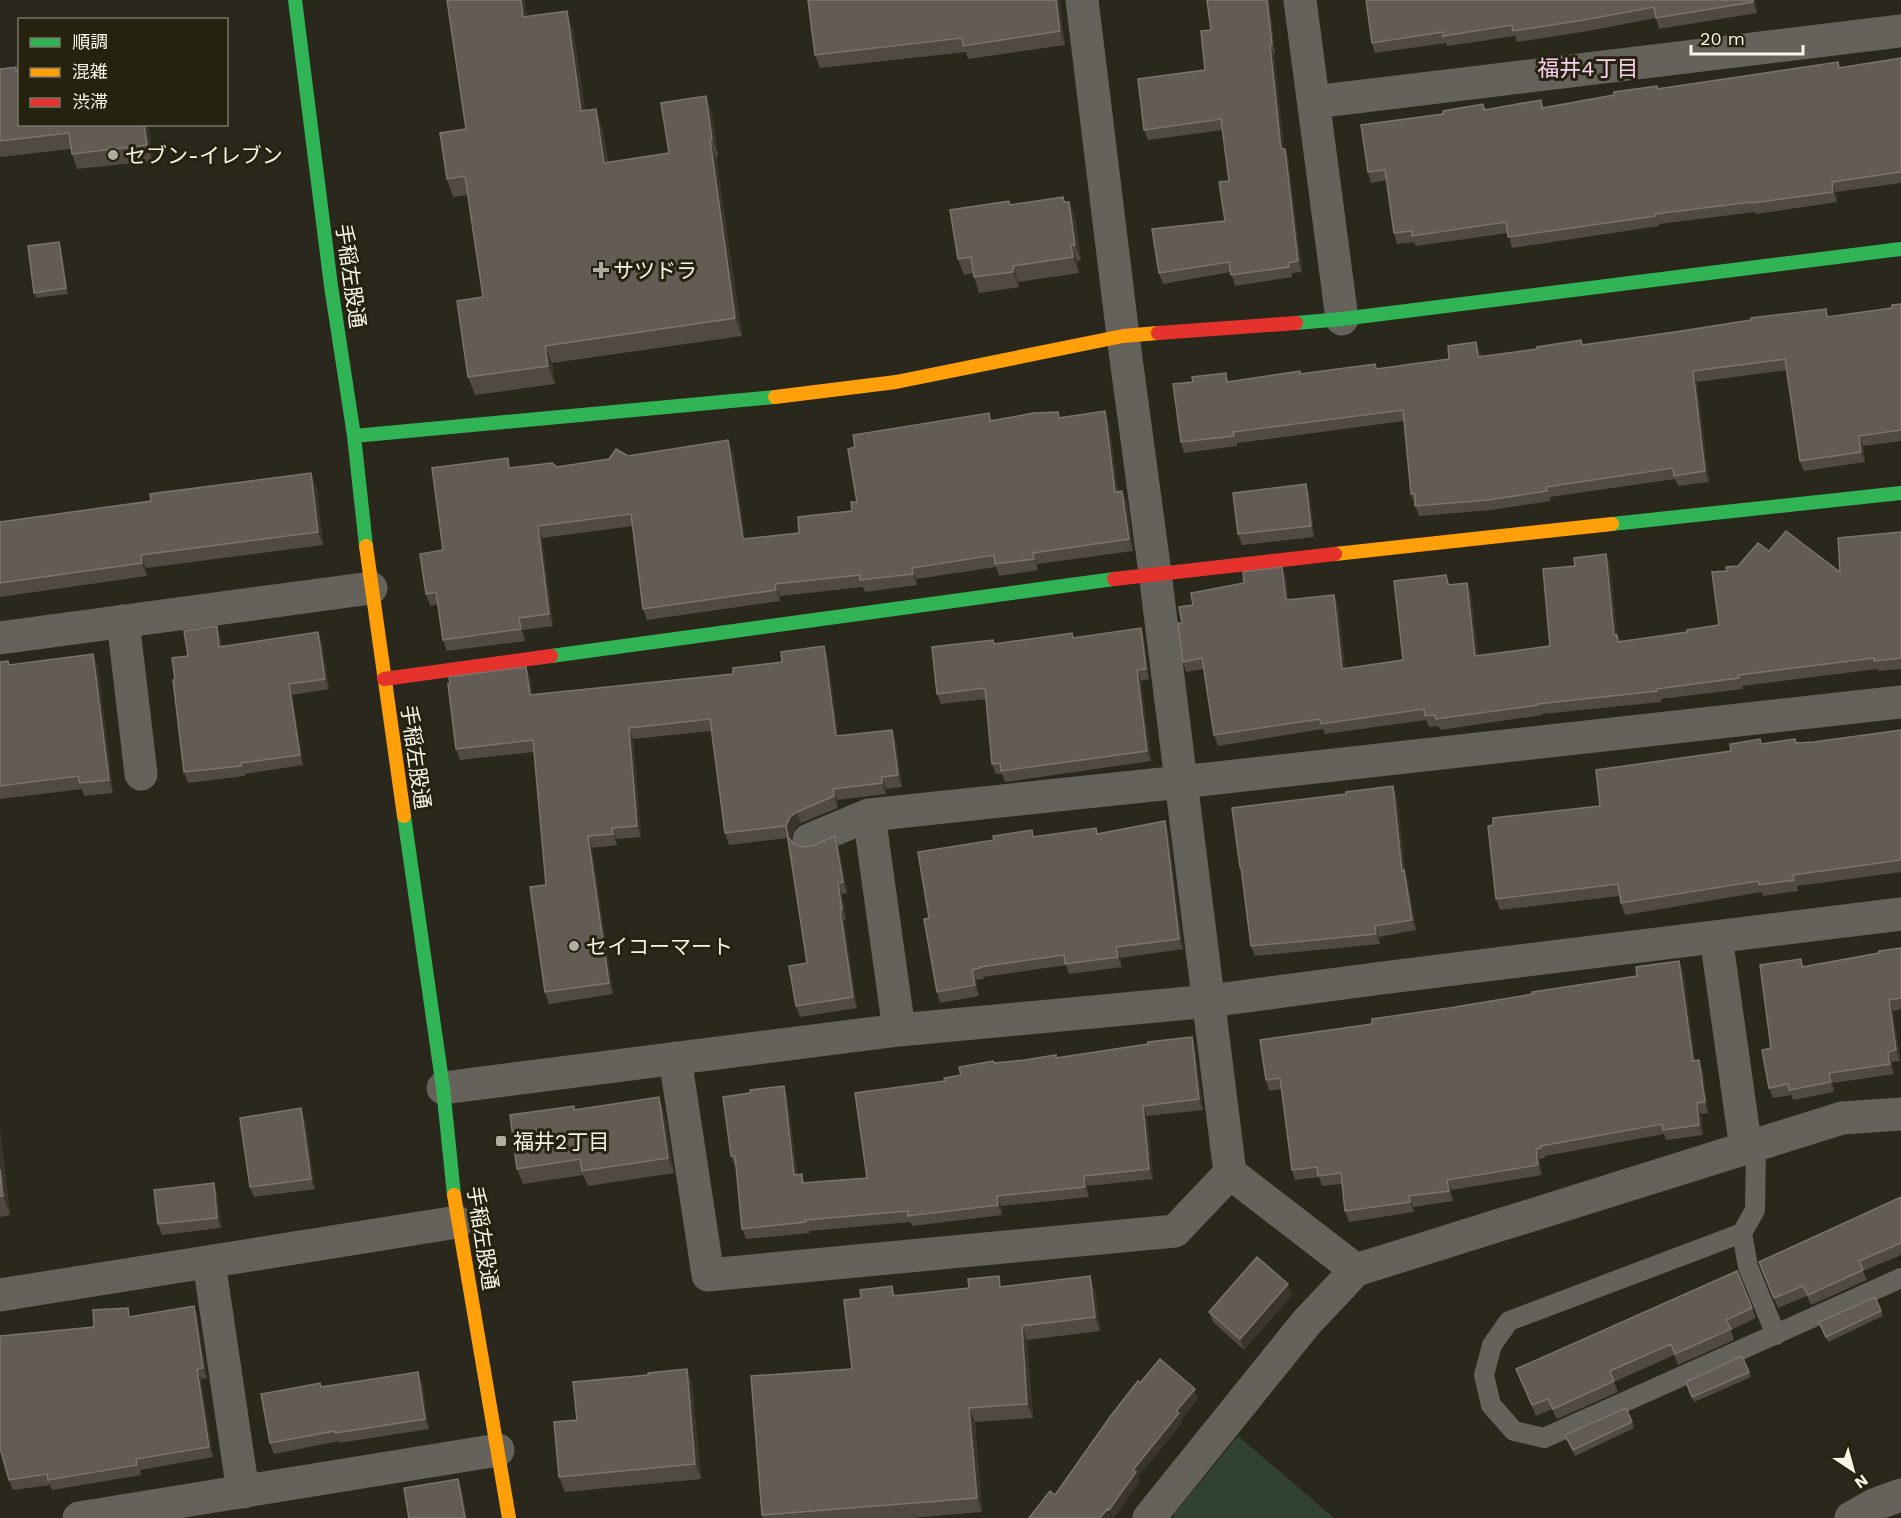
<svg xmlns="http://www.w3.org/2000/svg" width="1901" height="1518" viewBox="0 0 1901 1518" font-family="'Work Sans','Noto Sans JP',sans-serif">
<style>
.green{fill:#314233}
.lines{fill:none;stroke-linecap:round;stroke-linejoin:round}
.lane{stroke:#65615b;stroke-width:20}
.street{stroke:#65615b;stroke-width:33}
.fast{stroke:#30b455;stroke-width:14}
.slow{stroke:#ff9f0a;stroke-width:14}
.jam{stroke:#e5322d;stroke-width:14}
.wall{fill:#514a43}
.shaded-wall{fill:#3a352d}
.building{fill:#625c55;stroke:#7a746c;stroke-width:1.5}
.poi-dot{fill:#afada2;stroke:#25220f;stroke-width:2}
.labels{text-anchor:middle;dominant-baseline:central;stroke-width:6;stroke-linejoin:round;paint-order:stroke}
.poi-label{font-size:21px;fill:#f7f5e9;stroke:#25220f;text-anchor:start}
.street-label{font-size:21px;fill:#f7f5e9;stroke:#25220f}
.neighbourhood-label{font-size:22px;fill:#f9d0ef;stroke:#25220f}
</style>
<rect width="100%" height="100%" fill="#2a281d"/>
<path class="green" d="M1238,1436L1334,1518H1174V1514Z"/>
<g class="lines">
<path class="lane" d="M1756,1146L1755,1210L1742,1233L1509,1321L1492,1345L1484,1375L1491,1405L1514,1431L1544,1438L1901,1278
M1742,1233L1748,1267L1776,1335"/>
<path class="street" d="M1082,0L1123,336L1155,573L1230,1173L1356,1270
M1300,0L1342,319
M1314,102L1901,31
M123,621L141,774
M0,638L371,588
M869,815L899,1030
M809,840L869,815L1181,782L1901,702
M1716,937L1746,1149
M675,1058L708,1275L1175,1231L1230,1173
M443,1088L899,1030L1210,1001L1382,978L1901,914
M209,1262L243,1492
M0,1295L457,1222
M79,1518L498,1450
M1149,1518L1306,1323L1356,1270L1842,1118L1901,1114
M1851,1518L1876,1504L1901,1495"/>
<path class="fast" d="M295,0L331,286L354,436L366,546
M1296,323L1342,319L1901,249
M354,436L775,397
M1612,524L1901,493
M551,656L1114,579
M404,816L443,1088L454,1195"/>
<path class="slow" d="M775,397L896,382L1123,336L1158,333
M366,546L404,816
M1335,554L1612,524
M454,1195L509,1518"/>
<path class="jam" d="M1158,333L1296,323
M1114,579L1335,554
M384,679L551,656"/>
</g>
<path class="wall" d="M808,0H1059L1065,45L968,59L966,52L820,68L815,55Z
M1207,0H1269L1275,54L1274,55L1284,149H1285L1288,159L1302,272L1292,273V277L1235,286L1231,272L1163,284L1159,273L1225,221L1229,181L1223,130L1148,140L1144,130L1205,70L1211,30Z
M1366,0H1755L1757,13L1659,29L1656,18L1588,31L1517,42L1515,36L1447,46L1446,43L1375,53L1372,43Z
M527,16L573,29L585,110L602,127L608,162L669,153L706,96L712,114L718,156L716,157L742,336L552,363L555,384L475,395L468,377L483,297L468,195L453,197L447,179L466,129Z
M1901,58V183L1836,192L1837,202L1756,214L1755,212L1659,224V226L1512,248L1508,233L1416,246L1414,242L1397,244L1394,233L1387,180L1371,183L1368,172L1443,114L1483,104L1486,110L1541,100L1544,108L1614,95L1657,86L1658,88L1838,62L1840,67Z
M0,69L17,70L148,124L152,161L77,169L72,154L71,149L0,157Z
M1063,197L1065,202H1069L1075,217L1081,260L1077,261L1079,273L1018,282L1019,287L979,293L973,273L964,275L958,259L1011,205Z
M59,242L61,247L68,294L36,298L34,293Z
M1901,304V441L1863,446L1865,462L1804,471L1800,461L1787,370L1697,382L1709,482L1678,486L1675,479L1550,497L1551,501L1491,510L1419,516L1411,494L1404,421L1237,443V446L1184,453L1181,442L1229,381L1300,374L1375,364L1377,369L1449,359L1480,352L1481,357L1583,345L1826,309L1828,317L1892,308Z
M1105,411L1109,423L1118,492L1127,502L1133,551L1037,564L1038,570L999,576L996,567L916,579L917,585L865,592L863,587L780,596V601L647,620L643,609L633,526L542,538L553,626L523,630L525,641L447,651L443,640L438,604L430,606L426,594L443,550L511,468L557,467L728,440L733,452L745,539L799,533L852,511L857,502L855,447L989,413L992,421L1060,417Z
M316,486L323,545L146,568L147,576L0,597V522Z
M1310,495L1314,537L1242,545L1238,534Z
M1901,532V669L1878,671L1877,669L1742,686L1743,689L1661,699V702L1542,714V715L1440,730L1438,726L1429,727L1426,720L1325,734L1323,729L1218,746L1214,735L1204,669L1186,672L1183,662L1182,623L1193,605L1282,567L1286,578L1288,600L1338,605L1345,668L1403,660L1446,575L1450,585L1467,583L1471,594L1478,656L1550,646L1575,566L1606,554L1610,565L1617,635L1620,641L1687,632L1719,625L1727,571L1769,551L1840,572Z
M1141,628L1144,639L1149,679L1141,681L1151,761L1005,782L1002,774H996L992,764L986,699L941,704L937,694L993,640L994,644L1074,638Z
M318,632L322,643L329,689L292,695L303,765L245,774V776L188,783L184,772L175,680L188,656L220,637L222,647Z
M824,646L828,658L838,736L896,742L902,787L886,789V794L837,800L838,808L801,823L795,828L791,837V840L794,844L802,847L812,846L835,836L839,848L847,893L842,894L846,920H844L857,1008L800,1017L796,1006L807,963L787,838L729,845L725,833L712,731L633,739L641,837L616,839L617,845L592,848L613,994L549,1004L545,992L546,885L534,752L460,760L456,749L530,678L532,694L733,674L782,662Z
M93,654L98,667L113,793L84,796L82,789L0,799V662L10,665Z
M1901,730V872L1797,886L1798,891L1763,896L1762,892L1625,915L1621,903L1619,896L1500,910L1496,899L1600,806L1731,751L1762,744L1797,743L1814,742Z
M1397,797L1405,872L1408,881L1416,930L1379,937L1380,944L1255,956L1251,946L1242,873L1240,867Z
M1165,821L1168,831L1183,949L1120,958L1122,967L1069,974L1066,965L983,977L984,979L976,980L979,996L940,1003L937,992L929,918L994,840L1035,836L1098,834Z
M1901,948V1009L1893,1011L1900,1061L1892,1062L1894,1074L1833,1083L1834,1092L1793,1100L1791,1095L1773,1098L1769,1088L1801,959L1804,967L1879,953Z
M1683,971L1695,1061L1699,1060L1703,1071L1708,1113L1701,1114L1703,1135L1666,1140L1664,1134L1545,1156V1158L1539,1159L1542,1175L1451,1190L1453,1201L1413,1207L1414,1212L1349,1222L1345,1211L1342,1184L1322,1186L1319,1177L1295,1180L1292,1170L1282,1089L1269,1091L1266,1080L1372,1024L1449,1008Z
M1192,1037L1195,1047L1203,1110L1147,1116L1153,1179L1087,1186L1089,1197L1001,1206L1002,1215L912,1226L910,1222L809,1231L810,1233L746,1239L742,1229L736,1167H735L731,1156L750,1093L787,1096L797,1174H802L805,1183L867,1178L945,1081L994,1063L1056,1058Z
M659,1097L664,1113L674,1173L588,1186L583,1175L523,1184L517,1169L574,1106L575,1110Z
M305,1119L315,1189L254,1197L250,1187Z
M0,1130L10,1215L0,1217Z
M217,1193L221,1228L162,1235L158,1224Z
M1901,1197V1255L1863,1271L1867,1280L1811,1305L1807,1296L1778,1308L1763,1272Z
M892,1286L895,1295L1003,1287L1095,1290L1100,1331L1027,1340L1033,1418L975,1422L982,1512L911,1518H763L762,1515L852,1369Z
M1292,1295L1244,1350L1213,1322L1209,1312Z
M194,1306L197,1316L207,1378L201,1379L213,1457L140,1470L141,1475L52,1490L50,1485L13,1490L9,1480L94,1327L131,1316Z
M1752,1308L1756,1318L1731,1330L1734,1340L1678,1365L1674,1355L1614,1382L1618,1392L1557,1419L1552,1409L1536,1416L1516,1369Z
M1881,1311L1883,1316L1828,1342L1819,1322Z
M687,1369L692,1384L701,1479L565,1492L559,1477L577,1420L648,1375Z
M1749,1372L1751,1377L1694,1402L1686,1382Z
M422,1382L429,1429L339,1443V1441L274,1454L270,1443L320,1383L321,1387Z
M1632,1422L1634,1428L1575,1456L1565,1435Z"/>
<path class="shaded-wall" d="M521,0H525L530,35L523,17Z
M1056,0H1059L1065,45L1060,31Z
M1267,0H1269L1275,54L1272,44Z
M1753,0H1755L1757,13L1753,2Z
M567,11L573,29L588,129L581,111Z
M1270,44L1274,55L1285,159L1281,149Z
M706,96L712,114L718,156L712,139Z
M596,109L602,127L610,181L604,163Z
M144,124H148L152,161L147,145Z
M710,139L716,157L742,336L735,318Z
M1285,149L1288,159L1302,272L1298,261Z
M1832,182L1836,192L1837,202L1833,192Z
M1069,202L1075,217L1081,260L1075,245Z
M59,242L61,247L68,294L66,288Z
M1071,245L1077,261L1079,273L1073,257Z
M1013,266L1018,282L1019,287L1013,272Z
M1476,342L1480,352L1482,367L1478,357Z
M545,346L552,363L555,384L548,366Z
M1693,371L1697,382L1709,482L1705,471Z
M1105,411L1109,423L1119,503L1115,492Z
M1859,436L1863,446L1865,462L1861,452Z
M728,440L733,452L747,550L743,539Z
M311,473L316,486L323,545L318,532Z
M1306,484L1310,495L1314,537L1311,526Z
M1122,491L1127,502L1133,551L1129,539Z
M538,526L542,538L553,626L549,614Z
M1033,553L1037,564L1038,570L1034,559Z
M1606,554L1610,565L1618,646L1614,635Z
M141,555L146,568L147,576L142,563Z
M1282,567L1286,578L1290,611L1286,600Z
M912,568L916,579L917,585L913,574Z
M1467,583L1471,594L1479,666L1475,656Z
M775,584L780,596V601L776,590Z
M1334,595L1338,605L1346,679L1342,669Z
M519,618L523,630L525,641L521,629Z
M217,626L220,637L223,658L219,647Z
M1141,628L1144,639L1149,679L1146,669Z
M318,632L322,643L329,689L325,679Z
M824,646L828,658L840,747L836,736Z
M93,654L98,667L113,793L109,780Z
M526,667L530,678L534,706L530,695Z
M1137,670L1141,681L1151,761L1147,751Z
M289,684L292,695L303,765L300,755Z
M629,728L633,739L641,837L637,826Z
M892,730L896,742L902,787L898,775Z
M882,777L886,789V794L882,783Z
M1393,786L1397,797L1405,872L1408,881L1416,930L1412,920L1402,871Z
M833,789L837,800L838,808L834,796Z
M797,812L801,823L795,828L791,837L792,848L788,837L786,826L790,817Z
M1165,821L1168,831L1183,949L1179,939Z
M612,828L616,839L617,845L613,834Z
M588,836L592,848L613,994L609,983Z
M835,836L839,848L847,893L843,882Z
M838,883L842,894L846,920L842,909Z
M840,909L844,920L857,1008L853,997Z
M1375,926L1379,937L1380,944L1376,934Z
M1116,947L1120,958L1122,967L1118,957Z
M1679,961L1683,971L1697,1072L1693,1061Z
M972,970L976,980L979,996L975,985Z
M1889,1000L1893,1011L1900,1061L1896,1050Z
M1192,1037L1195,1047L1203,1110L1199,1099Z
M1888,1052L1892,1062L1894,1074L1890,1064Z
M1699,1060L1703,1071L1708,1113L1705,1102Z
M1829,1073L1833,1083L1834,1092L1831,1082Z
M784,1086L787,1096L798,1185L794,1175Z
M659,1097L664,1113L674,1173L668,1158Z
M1697,1103L1701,1114L1703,1135L1699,1125Z
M1143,1106L1147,1116L1153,1179L1149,1169Z
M301,1108L305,1119L315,1189L311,1179Z
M0,1130L10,1215L3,1196L0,1169Z
M1536,1149L1539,1159L1542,1175L1538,1165Z
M1084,1176L1087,1186L1089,1197L1085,1187Z
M1447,1180L1451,1190L1453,1201L1449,1191Z
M214,1183L217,1193L221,1228L217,1218Z
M997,1196L1001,1206L1002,1215L998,1205Z
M1409,1196L1413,1207L1414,1212L1410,1202Z
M1090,1276L1095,1290L1100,1331L1095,1317Z
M1288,1284L1292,1295L1244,1350L1240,1339Z
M194,1306L197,1316L207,1378L203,1368Z
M1022,1326L1027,1340L1033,1418L1027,1404Z
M197,1369L201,1379L213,1457L209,1447Z
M687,1369L692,1384L701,1479L695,1464Z
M418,1372L422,1382L429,1429L425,1419Z
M1195,1389L1198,1399L1181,1420L1182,1423L1138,1477L1140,1482L1114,1518H1112L1109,1510L1133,1470L1176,1411Z
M969,1408L975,1422L982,1512L977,1498Z
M458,1479L462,1489L467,1518H465Z
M1107,1509L1111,1518H1100Z"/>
<path class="building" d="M447,0H521L523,17L567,11L581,111L596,109L604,163L669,153L661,103L706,96L712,139H710L735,318L545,346L548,366L468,377L457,301L483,297L465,176L447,179L440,133L466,129Z
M808,0H1056L1060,31L963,46L962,38L815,55Z
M1207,0H1267L1272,44H1270L1281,149H1285L1298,261L1288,263L1289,267L1231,275L1229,262L1159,273L1152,229L1225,221L1219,182L1229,181L1221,119L1144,130L1138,79L1205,70L1201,31L1211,30Z
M1366,0H1753V2L1656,18L1654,7L1584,20L1513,31L1512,25L1443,36V32L1372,43Z
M1901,58V172L1832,182L1833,192L1752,203V202L1655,214V216L1508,237L1506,222L1412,236V231L1394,233L1385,170L1368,172L1361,125L1443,114V111L1483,104L1484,110L1541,100L1542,108L1614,95V92L1657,86L1658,89L1838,62L1839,68Z
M16,67V71L20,70V124H144L147,145L72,154L69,133L0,141V69Z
M1063,197L1064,202H1069L1075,245H1071L1073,257L1013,266V272L974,277L971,257L958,259L950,210L1009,201L1010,205Z
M59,242L66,288L34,293L28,246Z
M1901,304V430L1859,436L1861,452L1800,461L1785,359L1693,371L1705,471L1674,476L1673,468L1546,487L1547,491L1488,500L1415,506V494H1411L1403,410L1233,432L1234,436L1181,442L1173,384L1193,382L1192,377L1226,373L1227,382L1300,371V374L1375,364L1376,369L1449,359L1448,346L1476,342L1478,357L1537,349V347L1581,340L1582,345L1675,332L1751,320V318L1826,309L1827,317L1892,308V305Z
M1105,411L1115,492L1122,491L1129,539L1033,553L1034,559L995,564L994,555L912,568L913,574L860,580V575L775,584L776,590L643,609L631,514L538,526L549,614L519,618L521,629L443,640L436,592L426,594L420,554L443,550L432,468L508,458L509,468L552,463L557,467L609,459L616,449L628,456L728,440L743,539L799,533L798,517L852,511L851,502H857L848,449L855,447L853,435L989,413L990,421L1034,413L1058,412L1059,418Z
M311,473L318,532L141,555L142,563L0,583V522L151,501L150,494Z
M1306,484L1311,526L1238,534L1233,493Z
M1786,531L1840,572L1838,538L1901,532V658L1874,661V658L1739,675V678L1657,689V691L1538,704V705L1436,719L1435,715L1425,716L1424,709L1321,724L1320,719L1214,735L1202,658L1183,662L1178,623H1182L1179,607L1193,605L1191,593L1244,583L1243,572L1282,567L1286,600L1334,595L1342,669L1403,660L1394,581L1446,575L1448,585L1467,583L1475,656L1550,646L1543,569L1575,566L1574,558L1606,554L1614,635H1617L1618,642L1687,632V630L1719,625L1712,572L1727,571L1726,567L1738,566L1758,543L1769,551Z
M217,626L219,647L318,632L325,679L289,684L300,755L241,763V766L184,772L173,680H175L172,658L188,656L184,631Z
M1141,628L1146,669L1137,670L1147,751L1001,771L1000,763L992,764L985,688L937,694L932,647L993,640L994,644L1072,633L1073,638Z
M824,646L836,736L892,730L898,775L882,777V783L833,789L834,796L797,812L790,817L786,826L788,837L794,844L802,847L812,846L835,836L843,882L838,883L842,909H840L853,997L796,1006L789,966L807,963L786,826L725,833L710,719L629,728L637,826L612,828L613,834L588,836L609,983L545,992L530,887L546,885L533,740L456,749L448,684H450L449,677L526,667L530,695L733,674V668L782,662L781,652Z
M93,654L109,780L80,783L78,776L0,786V662L8,661L9,665Z
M1901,730V860L1793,875L1794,880L1759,885L1758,881L1621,903L1618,884L1496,899L1488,826L1493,825V818L1600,806L1596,770L1731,751L1730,744L1760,739L1761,744L1795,739L1796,743L1814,742Z
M1393,786L1402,871L1404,870L1412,920L1375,926L1376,934L1251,946L1241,867H1240L1232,808L1346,794V792Z
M1165,821L1179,939L1116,947L1118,957L1065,964L1064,955L980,967V968L972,970L975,985L937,992L924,919L929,918L918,852L994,840L993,836L1032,830L1033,837L1096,828L1097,834Z
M1901,948V998L1889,1000L1896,1050L1888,1052L1890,1064L1829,1073L1831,1082L1789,1090L1788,1084L1769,1088L1762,1050L1771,1048L1760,965L1801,959L1802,967L1879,953V951Z
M1679,961L1693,1061L1699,1060L1705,1102L1697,1103L1699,1125L1663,1130L1662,1124L1541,1146V1148L1536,1149L1538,1165L1447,1180L1449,1191L1409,1196L1410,1202L1345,1211L1341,1173L1318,1176L1317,1167L1292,1170L1280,1078L1266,1080L1260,1040L1372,1024V1019L1449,1008L1533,994L1532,992L1637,976L1636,967Z
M1192,1037L1199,1099L1143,1106L1149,1169L1084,1176L1085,1187L997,1196L998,1205L908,1216V1211L806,1220V1222L742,1229L735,1156H731L723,1097L750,1093V1090L784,1086L794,1175L802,1174V1183L867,1178L855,1093L945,1081L944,1078L961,1075L959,1067L993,1061L994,1063L1025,1060L1056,1055V1058L1148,1044V1042Z
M659,1097L668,1158L582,1171L580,1159L517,1169L510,1115L574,1106V1110Z
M301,1108L311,1179L250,1187L240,1118Z
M0,1169L3,1196H0Z
M214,1183L217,1218L158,1224L154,1190Z
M1901,1197V1243L1859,1261L1863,1270L1808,1295L1803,1286L1774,1298L1759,1262Z
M1257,1257L1288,1284L1240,1339L1209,1312Z
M1737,1271L1752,1308L1726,1320L1731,1329L1675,1354L1671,1344L1610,1371L1614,1381L1553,1409L1548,1399L1532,1405L1516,1369Z
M999,1276L1000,1287L1090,1276L1095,1317L1022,1326L1027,1404L969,1408L977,1498L762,1515L751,1376L852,1369L844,1300L861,1298L860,1290L892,1286L893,1296L969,1288L968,1279Z
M1875,1297L1881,1311L1826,1337L1819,1322Z
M194,1306L203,1368L197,1369L209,1447L136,1459L137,1465L48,1480L47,1474L9,1480L0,1448V1336L94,1327L93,1310L128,1308L129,1317Z
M1742,1356L1749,1372L1692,1397L1686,1382Z
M1160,1359L1195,1389L1176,1411L1179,1413L1133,1470L1136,1472L1109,1510L1107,1509L1100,1518H1029L1050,1491L1055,1495L1110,1417L1138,1381L1140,1383Z
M687,1369L695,1464L559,1477L554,1422L577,1420L573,1382L648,1375V1373Z
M418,1372L425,1419L335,1433V1431L270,1443L261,1394L320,1383L321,1387Z
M1626,1408L1632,1422L1573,1450L1565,1435Z
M458,1479L465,1518H409L404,1488Z"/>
<g class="poi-dot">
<circle cx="113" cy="155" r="6"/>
<path d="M598 261h6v6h6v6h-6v6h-6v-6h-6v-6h6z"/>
<circle cx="574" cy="946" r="6"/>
<rect x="495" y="1135" width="12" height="12" rx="3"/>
</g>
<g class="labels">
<g class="poi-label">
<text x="125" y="155">セブン-イレブン</text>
<text x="613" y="270">サツドラ</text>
<text x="586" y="946">セイコーマート</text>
<text x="513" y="1141">福井2丁目</text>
</g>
<g class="street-label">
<text transform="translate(351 276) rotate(82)">手稲左股通</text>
<text transform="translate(416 757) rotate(82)">手稲左股通</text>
<text transform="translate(483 1238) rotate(81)">手稲左股通</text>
</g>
<g class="neighbourhood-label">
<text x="1588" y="68">福井4丁目</text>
</g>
</g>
<rect x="18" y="18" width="210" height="108" fill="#25220f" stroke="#797666" stroke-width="1.5"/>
<rect x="30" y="38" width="30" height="9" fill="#30b455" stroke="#797666" stroke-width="1.5"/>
<text x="72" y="48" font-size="18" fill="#f7f5e9">順調</text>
<rect x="30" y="68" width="30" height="9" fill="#ff9f0a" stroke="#797666" stroke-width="1.5"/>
<text x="72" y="78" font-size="18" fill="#f7f5e9">混雑</text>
<rect x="30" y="98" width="30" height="9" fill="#e5322d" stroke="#797666" stroke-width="1.5"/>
<text x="72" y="108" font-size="18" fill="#f7f5e9">渋滞</text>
<g transform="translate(1853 1470) rotate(144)" stroke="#25220f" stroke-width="4.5" paint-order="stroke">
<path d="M0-4.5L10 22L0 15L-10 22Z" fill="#f7f5e9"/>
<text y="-9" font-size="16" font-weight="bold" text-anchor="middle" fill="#f7f5e9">N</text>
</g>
<path d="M1691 45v9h112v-9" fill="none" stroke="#f7f5e9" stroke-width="3"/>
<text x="1700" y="45" font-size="18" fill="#f7f5e9" stroke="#25220f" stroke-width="4.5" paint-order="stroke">20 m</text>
</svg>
